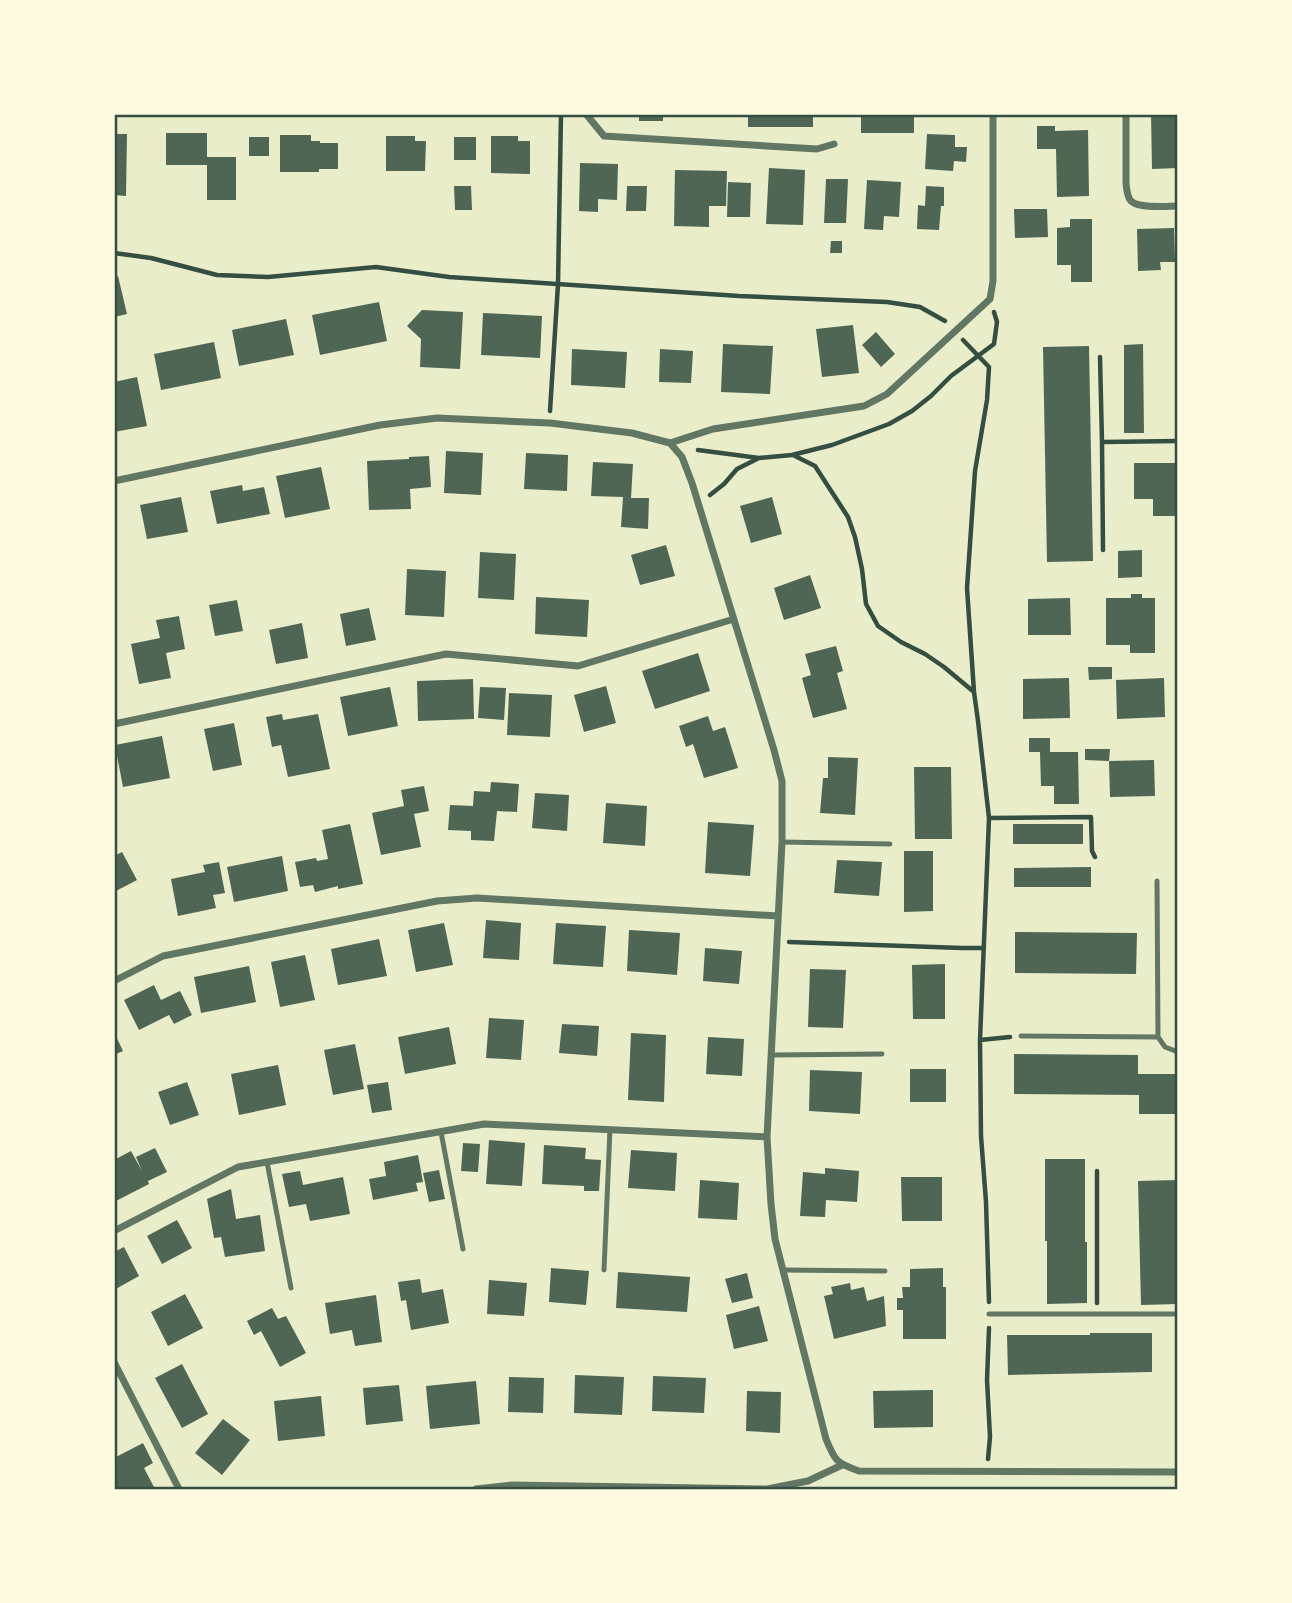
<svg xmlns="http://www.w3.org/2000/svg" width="1292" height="1603" viewBox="0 0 1292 1603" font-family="Karla,sans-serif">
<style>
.building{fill:#4f6655}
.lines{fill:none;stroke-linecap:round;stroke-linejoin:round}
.path{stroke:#344e41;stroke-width:4.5}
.service{stroke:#617663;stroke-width:5}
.minor{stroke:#617663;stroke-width:7}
.neatline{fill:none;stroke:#344e41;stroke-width:2.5}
</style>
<rect width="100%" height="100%" fill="#e9edc9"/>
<path class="building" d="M639,114H663V121H639Z
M748,114H813V127H748Z
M861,114H914V133H861Z
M1151,114H1178V168L1152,169Z
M1037,126H1055V131L1088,130L1089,196L1057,197L1056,149H1037Z
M166,133H207V157H236V200H207V165H166Z
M114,134H127L126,196L114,195Z
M927,134L955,135V147H967L966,162L954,161L953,171L925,169Z
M280,135H311V141H320V143H338V169H319V172H280Z
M386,136H415V141H426L425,171H386Z
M491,136H518V141H530V174L491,173Z
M249,137H269V156H249Z
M454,137H476V160H454Z
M580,163L618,164L617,200L598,199V212L579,211Z
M769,168L805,170L803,225L766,224Z
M675,170L727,171L726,206H709V227L674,226Z
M826,179H848L846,223H824Z
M867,180L901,182L899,217L884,216L883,230L864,229Z
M728,182L751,183L750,217H727Z
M454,186H471L472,210H455Z
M627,186H647L646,211H626Z
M926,186L944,187V206H941L939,230L917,229L918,205L925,206Z
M1014,209H1047L1048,237L1015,238Z
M1070,219H1092V282H1071V265H1057V228L1070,227Z
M1174,228L1175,262H1160L1161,270L1138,271L1137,229Z
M831,241H842V253H830Z
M118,276L127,314L114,317V277Z
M379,302L387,341L320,355L312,315Z
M422,310L463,312L460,369L420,367L421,339L407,326Z
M483,313L542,316L540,358L481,355Z
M286,319L294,355L239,366L232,330Z
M853,325L859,373L822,377L816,329Z
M876,332L895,354L881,367L862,345Z
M214,342L221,378L161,390L154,354Z
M723,344L773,346L770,394L721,392Z
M1143,344L1144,433H1124V345Z
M1089,346L1093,561L1047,562L1043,347Z
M572,349L627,352L625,388L571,385Z
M660,349L693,351L691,383L659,382Z
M137,377L147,426L114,432V382Z
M446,451L483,453L481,495L444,493Z
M526,453L568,455L567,491L524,489Z
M429,456L431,487L410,489L411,509L369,510L367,461L409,459V457Z
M593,462L633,464L631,498H649L648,529L621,527L623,497L591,496Z
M1134,463H1178V516H1153V499H1134Z
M321,467L330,509L285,518L276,476Z
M242,485L243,491L264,487L270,514L217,524L210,491Z
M181,497L188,532L147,539L140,505Z
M772,497L782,534L751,543L740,506Z
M666,545L675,576L640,585L631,555Z
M1142,550V577L1118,578V551Z
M480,552L516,554L514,600L478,598Z
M407,569L446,571L444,617L405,615Z
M810,575L821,608L784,620L774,588Z
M1131,594H1142V598H1155V653H1130V645H1106V598H1131Z
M536,597L589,600L587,637L535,634Z
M1070,598L1071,635H1028V599Z
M237,600L243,631L215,636L209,605Z
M369,608L376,640L346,646L340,614Z
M179,616L185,649L166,653L171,678L139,684L131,644L160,638L156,620Z
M302,623L308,658L276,664L269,630Z
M836,646L843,671L837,673L847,709L813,718L802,678L811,675L805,654Z
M698,653L710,691L655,709L642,671Z
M1088,667H1112V679L1089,680Z
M1069,678L1070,718L1023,719V679Z
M1164,678L1165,717L1117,719L1116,680Z
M473,679L474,719L418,721L417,681Z
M606,686L616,723L584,732L574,695Z
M390,687L398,726L348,736L340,697Z
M480,687L506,688L504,720L478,718Z
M509,693L552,695L550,737L507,735Z
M282,714L283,720L318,714L330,769L288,777L281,745L272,747L266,717Z
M708,716L713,731L725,727L738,768L704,778L693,744L686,747L679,726Z
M234,723L242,765L213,771L204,729Z
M162,736L170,778L123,787L115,745Z
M1029,738H1050V752H1078L1079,804H1054V786H1041L1040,752H1029Z
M1085,749H1110L1109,761L1085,760Z
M828,757L858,758L855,815L820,813L823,778H828Z
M1154,760L1155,796L1110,797L1109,761Z
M914,767H951L952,839H915Z
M491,782L519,784L517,812L497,811L494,841L471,840V831L448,830L450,805L473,806L474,791L490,792Z
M424,786L429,811L414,814L421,847L381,855L372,813L404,806L401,790Z
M535,793L569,795L567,831L532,828Z
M606,803L647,806L645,846L603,843Z
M708,822L754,825L750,876L705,873Z
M350,824L363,884L338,889V886L315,892L313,885L300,887L295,862L316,858L317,861L328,859L322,830Z
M1013,824H1083V844H1013Z
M904,851H933V911L904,912Z
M122,852L137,880L114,892V856Z
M282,856L288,891L234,902L227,867Z
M837,860L882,862L879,896L834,893Z
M219,862L225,893L213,895L216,908L178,916L171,879L205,872L203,865Z
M1091,867V887H1014V868Z
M486,920L521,923L519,960L483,958Z
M444,923L453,965L416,972L408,930Z
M556,923L606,926L603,967L553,964Z
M629,930L680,933L677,975L627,971Z
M1015,932L1137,933L1136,974L1015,973Z
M379,939L387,976L338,985L331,949Z
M705,948L742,951L739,984L703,981Z
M305,955L315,1000L280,1007L271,962Z
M945,964V1019H913L912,965Z
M249,966L256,1002L201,1013L194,977Z
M810,969L846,970L843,1028L808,1027Z
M154,985L161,1000L180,991L192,1015L174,1024L169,1015L139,1030L124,1000Z
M489,1018L524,1020L521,1060L486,1058Z
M562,1024L599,1026L597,1056L559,1053Z
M449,1027L456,1064L405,1074L398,1037Z
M114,1032L123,1051L114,1055Z
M631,1033L666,1035L664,1102L628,1100Z
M708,1037L744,1039L742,1076L706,1074Z
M355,1044L364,1089L333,1095L324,1050Z
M1014,1054L1138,1055V1074H1178V1114H1139V1095L1014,1094Z
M278,1065L286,1105L239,1115L231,1074Z
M910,1069H946V1102H910Z
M810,1070L862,1072L860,1114L809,1111Z
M187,1082L199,1115L170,1125L158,1092Z
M388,1082L392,1110L372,1113L367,1085Z
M489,1140L525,1143L522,1186L486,1184Z
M463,1143L480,1144L478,1172L461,1171Z
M544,1145L586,1148L585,1159L601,1160L599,1191H584V1186L542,1184Z
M155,1148L167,1172L148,1181L149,1184L114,1202V1160L131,1151L142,1171L136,1157Z
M631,1150L677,1153L675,1191L628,1188Z
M418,1155L423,1182L416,1183L418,1191L373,1200L369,1179L386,1176L384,1162Z
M1045,1159H1085V1242H1087V1303L1047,1304V1241H1045Z
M825,1168L859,1171L857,1202L826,1200L825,1217L800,1216L803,1172L825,1174Z
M439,1170L445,1199L429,1202L423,1173Z
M300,1171L303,1185L343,1177L350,1214L310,1221L306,1204L289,1207L282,1174Z
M901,1177H942V1221H902Z
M700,1180L739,1183L737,1220L698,1218Z
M1177,1180L1178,1304L1141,1305L1138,1181Z
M231,1189L236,1219L260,1215L265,1251L225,1257L221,1237L214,1238L207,1199Z
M177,1220L192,1248L162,1264L147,1236Z
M124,1247L139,1276L114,1290V1252Z
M551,1268L589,1271L586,1305L549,1302Z
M943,1268V1287H946V1339H903V1310H897V1298H903L902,1287H910V1269Z
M618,1272L690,1277L687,1312L616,1308Z
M747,1273L753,1298L732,1303L725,1279Z
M420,1279L422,1293L443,1289L449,1323L411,1330L406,1300L401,1301L398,1282Z
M489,1280L527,1283L524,1316L487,1314Z
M850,1283L851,1290L864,1287L867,1301L884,1296L886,1326L834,1339L824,1296L833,1294L831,1287Z
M185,1294L203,1328L168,1346L151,1312Z
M376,1295L382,1342L355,1346L352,1330L330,1334L325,1303Z
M759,1306L768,1341L734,1349L726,1315Z
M272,1308L278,1319L286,1316L306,1353L280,1367L261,1331L254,1335L247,1321Z
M1090,1333H1152V1372L1008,1375L1007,1335H1090Z
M182,1364L208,1414L182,1428L155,1378Z
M575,1375L624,1377L622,1415L574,1413Z
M653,1376L706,1378L704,1413L652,1411Z
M509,1377L544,1378L543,1413L508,1412Z
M476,1381L480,1424L430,1429L426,1386Z
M399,1385L403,1421L366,1425L363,1388Z
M933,1390V1427L874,1428L873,1391Z
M747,1391L781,1392L780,1433L746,1431Z
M321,1396L325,1436L278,1441L274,1401Z
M223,1419L250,1440L222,1475L195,1453Z
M143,1443L153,1463L144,1468L155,1489H118L114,1484V1458Z"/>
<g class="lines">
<path class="path" d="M114,253L151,258L217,275L268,277L376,267L449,277L739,296L887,302L920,307L945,321
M963,340L989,367L987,400L975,471L967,588L974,692L978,721L989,818L980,1040L1010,1037
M1100,357L1102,442L1178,441
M550,411L558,284L561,114
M1102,442L1103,550
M698,450L759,458
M793,455L815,466L848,517L855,537L862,569L866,604L878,626L901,642L925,654L944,667L974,692
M710,495L724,484L737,469L759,458L792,455L832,445L889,424L912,411L931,396L951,376L994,344L997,322L994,312
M989,818L1091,817L1092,851L1095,857
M789,942L962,948H984
M980,1040L981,1136L986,1202L989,1302
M1097,1303V1171
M988,1459L990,1437L987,1380L989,1328"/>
<path class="service" d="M782,842L890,844
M1157,881L1158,1037
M1021,1036L1158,1037
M1158,1037L1165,1047L1178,1052
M771,1055L882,1054
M441,1132L463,1249
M267,1162L291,1288
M604,1270L610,1129
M783,1270L885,1271
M989,1314H1178"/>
<path class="minor" d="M586,114L604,136L817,149L834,144
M1126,114V184C1127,190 1127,197 1131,201C1139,209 1168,206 1178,206
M670,443L713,429L864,406L887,394L990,299L993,281V114
M114,481L380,425L437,418L550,423L632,433L670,443L682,457L692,483L774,750L782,781V842L767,1137L771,1204L775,1239L826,1439C835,1461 836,1463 859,1471L1178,1472
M114,724L446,654L578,666L734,619
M114,981L163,956L437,901L477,898L778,916
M114,1231L238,1167L484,1124L767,1137
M114,1362L179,1489
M476,1489L512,1485L767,1489L808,1481L842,1465"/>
</g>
<rect width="1292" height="1603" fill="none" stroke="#fefae0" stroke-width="231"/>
<rect x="116" y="116" width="1060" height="1372" class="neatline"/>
</svg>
